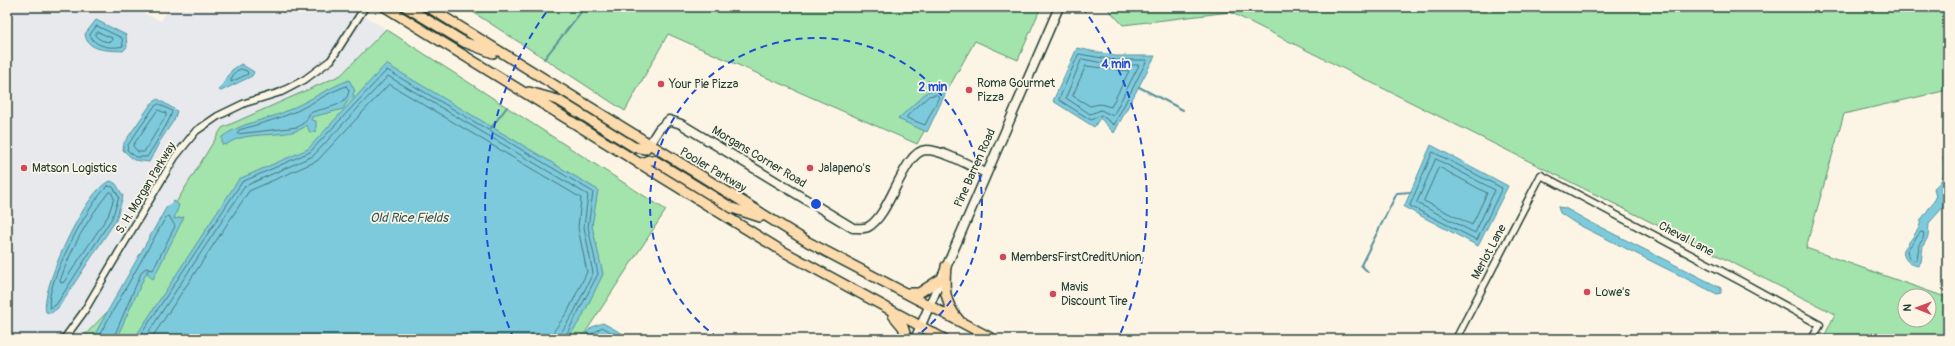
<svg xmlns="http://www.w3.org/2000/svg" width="1955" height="346" viewBox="0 0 1955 346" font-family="Pangolin,sans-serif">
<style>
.built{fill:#e7e9ec}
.green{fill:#a3e3ac;stroke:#619070;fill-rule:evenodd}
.water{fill:#7ecadd;stroke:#589299}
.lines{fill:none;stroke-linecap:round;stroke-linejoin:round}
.shore{stroke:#457578;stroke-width:1}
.stream{stroke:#589299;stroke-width:2}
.street-casing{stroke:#1f3d34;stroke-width:9}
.secondary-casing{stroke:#1f3d34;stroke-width:11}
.primary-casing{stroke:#1f3d34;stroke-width:12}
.street{stroke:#fcf5e5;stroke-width:6}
.secondary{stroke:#fcf5e5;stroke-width:8}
.primary{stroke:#fedbac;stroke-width:9}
.ring{fill:none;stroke:#1d4ed8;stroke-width:2;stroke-dasharray:7 5}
.poi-dot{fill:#d1495b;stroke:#fcf5e5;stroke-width:1.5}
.labels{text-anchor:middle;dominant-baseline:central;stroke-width:3.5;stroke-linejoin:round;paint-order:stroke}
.poi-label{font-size:12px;fill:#1f3d34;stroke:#fcf5e5;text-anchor:start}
.street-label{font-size:12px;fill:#1f3d34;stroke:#fcf5e5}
.water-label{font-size:13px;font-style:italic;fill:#325956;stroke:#fcf5e5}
.centre{fill:#1d4ed8;stroke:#fcf5e5;stroke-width:2}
.ring-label{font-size:12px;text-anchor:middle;font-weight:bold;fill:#1d4ed8;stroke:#fcf5e5;stroke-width:3.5;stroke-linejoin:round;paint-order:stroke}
</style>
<rect width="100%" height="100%" fill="#fcf5e5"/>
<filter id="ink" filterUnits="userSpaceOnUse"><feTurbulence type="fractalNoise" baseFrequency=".025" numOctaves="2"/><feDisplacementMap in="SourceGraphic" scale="8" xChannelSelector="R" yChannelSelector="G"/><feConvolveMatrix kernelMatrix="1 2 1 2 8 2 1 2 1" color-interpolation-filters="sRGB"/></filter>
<g filter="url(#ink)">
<path class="built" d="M7,7H130L161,21L170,7H350L386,29L341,75L222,128L111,308L81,339H7Z"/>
<path class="green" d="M465,7H1041L1018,60L975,41L917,144L668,34L625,111Z
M1106,7H1948V90L1844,114L1806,248L1948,298V339H1823L1835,314L1230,12L1123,25ZM1905,296H1929V320H1905Z
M386,29L666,210L581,339H81L111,308L222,128L341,75Z"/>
<path class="water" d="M96,20L126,35L127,47L123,51C110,50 87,52 85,34Z
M1077,48L1115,56H1155L1114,133L1100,118L1094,127L1053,101Z
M241,64L254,72L252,76L221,91L219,90L232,70Z
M386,64L598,190L592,226L603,274L581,319L567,339H134L239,179L308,149Z
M349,80L355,91L353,93L354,97L347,102L343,109L312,117L311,120L316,121V131L310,133L307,125C289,141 246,128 226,145L222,144V137C241,123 262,121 282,113C306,103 326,89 349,80Z
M947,90L927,132L898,119L928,91Z
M158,99L177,111L174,120L160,141L149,162L134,160L123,150L124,143L151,104Z
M1431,145L1508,186L1478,246L1404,207Z
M1948,153V185L1945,190V205L1929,223L1928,237L1923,246L1921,262L1918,266C1909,264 1904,260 1903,251L1919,228L1921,220L1936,198L1934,188C1945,180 1946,169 1943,157Z
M111,181L116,184L123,196L116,220L58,308L51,313L46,312C39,291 88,184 111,181Z
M174,201L179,205L174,219L184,217L153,279L148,275V269L116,339H92L166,208Z
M1558,207L1565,208L1590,222L1721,288V293L1717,294L1575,223L1560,213Z
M603,323L625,335L628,339H587L586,333L592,327Z"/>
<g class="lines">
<path class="shore" d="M97,26L122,38L123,46C112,49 94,47 90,35Z
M98,32L112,38V41C107,43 98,40 95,35Z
M1079,54L1114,60H1147L1114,125L1101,115L1091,120L1059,100Z
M1082,59L1114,65H1139L1113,116L1101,110L1090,114L1066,98Z
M1086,66L1129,71L1111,107L1100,104L1090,106L1073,96Z
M241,69L247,71L248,74L231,82V79L235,72Z
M346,86L349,90C347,108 324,107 310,113L306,121L298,127L237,134L239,130C259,124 279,119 299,110C315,102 329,92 346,86Z
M937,95L939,97L925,125L907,118V116L929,96Z
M159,104L172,111C172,118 152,149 147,157H136L127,150L128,145L154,107Z
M158,110L166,113V116L144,152H138L133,146Z
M1433,152L1502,188L1477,240L1410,206Z
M1436,159L1495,190L1475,233L1417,203Z
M1439,167L1487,193L1472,225L1424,201Z
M108,186L113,187L119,197L112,218L56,305L50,308C43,287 90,200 108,186Z
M111,192L114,198L108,216L64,282L61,283L60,281C71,248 87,220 108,193Z
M1921,232L1924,233L1923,239L1919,245L1917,260L1914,261L1909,258L1907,251Z
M97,339L166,217L169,216L175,226L153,270L146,268L142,271L113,339
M138,339L242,182L310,152L387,70L593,192L588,227L598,274L564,339
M144,339L245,186L313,156L388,76L588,195L584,227L593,273L573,314L560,334L559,339
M151,339L249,191L317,161L389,84L581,198L578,228L587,272L568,311L554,331L553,339
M590,339L591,335L602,327L623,339"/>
<path class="stream" d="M544,59L585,7
M1139,87L1183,110
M491,128L507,107
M1368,272L1361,265L1397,193L1411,192"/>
<defs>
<path id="street" d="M64,339L83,313L175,157L196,131L218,116L245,103L281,92L304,80L331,60L365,7
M1456,339L1541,175L1742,282L1820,325L1812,339"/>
<path id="secondary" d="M649,145L659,129L669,120L681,124L853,228C858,228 864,229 868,227C891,215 903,151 926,150C943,150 970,166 986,173
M915,339L1059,7"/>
<path id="primary" d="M385,7L779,249L944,339
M406,7L464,42L493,53
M428,7L808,242L993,339
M529,92L558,100L634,147L645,149L649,145
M639,164L649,160H654L732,208L760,217
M946,266C944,287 944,303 959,320
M907,293H919L939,280
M893,315L903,327L907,339"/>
</defs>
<use href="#street" class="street-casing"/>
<use href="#secondary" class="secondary-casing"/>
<use href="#primary" class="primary-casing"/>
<use href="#street" class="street"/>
<use href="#secondary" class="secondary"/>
<use href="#primary" class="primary"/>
</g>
</g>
<g class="ring">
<path d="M718 338A166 166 0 1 1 914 338"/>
<path d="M514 339A331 331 0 0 1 550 7M1082 7A331 331 0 0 1 1118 339"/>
</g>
<g class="poi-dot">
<circle cx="661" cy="84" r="4"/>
<circle cx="969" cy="90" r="4"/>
<circle cx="24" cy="168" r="4"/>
<circle cx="810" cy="168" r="4"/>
<circle cx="1003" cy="257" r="4"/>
<circle cx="1587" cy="292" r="4"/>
<circle cx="1053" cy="294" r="4"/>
</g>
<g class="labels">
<g class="poi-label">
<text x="977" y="83">Roma Gourmet<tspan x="977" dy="14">Pizza</tspan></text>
<text x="669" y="84">Your Pie Pizza</text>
<text x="32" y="168">Matson Logistics</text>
<text x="818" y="168">Jalapeno's</text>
<text x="1011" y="257">MembersFirstCreditUnion</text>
<text x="1061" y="287">Mavis<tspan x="1061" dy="14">Discount Tire</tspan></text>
<text x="1595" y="292">Lowe's</text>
</g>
<g class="street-label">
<text transform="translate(759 157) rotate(31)">Morgans Corner Road</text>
<text transform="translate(975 168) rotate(-66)">Pine Barren Road</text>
<text transform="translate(713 170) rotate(31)">Pooler Parkway</text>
<text transform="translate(146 188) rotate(-59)">S. H. Morgan Parkway</text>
<text transform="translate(1686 239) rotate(28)">Cheval Lane</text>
<text transform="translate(1489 252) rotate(-62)">Merlot Lane</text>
</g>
<g class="water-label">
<text x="409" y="218">Old Rice Fields</text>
</g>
</g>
<circle cx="816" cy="204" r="6" class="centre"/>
<g class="ring-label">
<text x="1116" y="68">4 min</text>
<text x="933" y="91">2 min</text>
</g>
<rect width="1955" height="346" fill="none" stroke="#fcf5e5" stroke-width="24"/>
<rect x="12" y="12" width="1931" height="322" fill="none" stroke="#1f3d34" stroke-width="1.5" filter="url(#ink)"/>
<g transform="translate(1917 308) rotate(271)"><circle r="19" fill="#fcf5e5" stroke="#a4ab9e"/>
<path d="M0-3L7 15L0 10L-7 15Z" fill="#d1495b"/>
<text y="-6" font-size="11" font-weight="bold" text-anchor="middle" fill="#1f3d34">N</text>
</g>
</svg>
